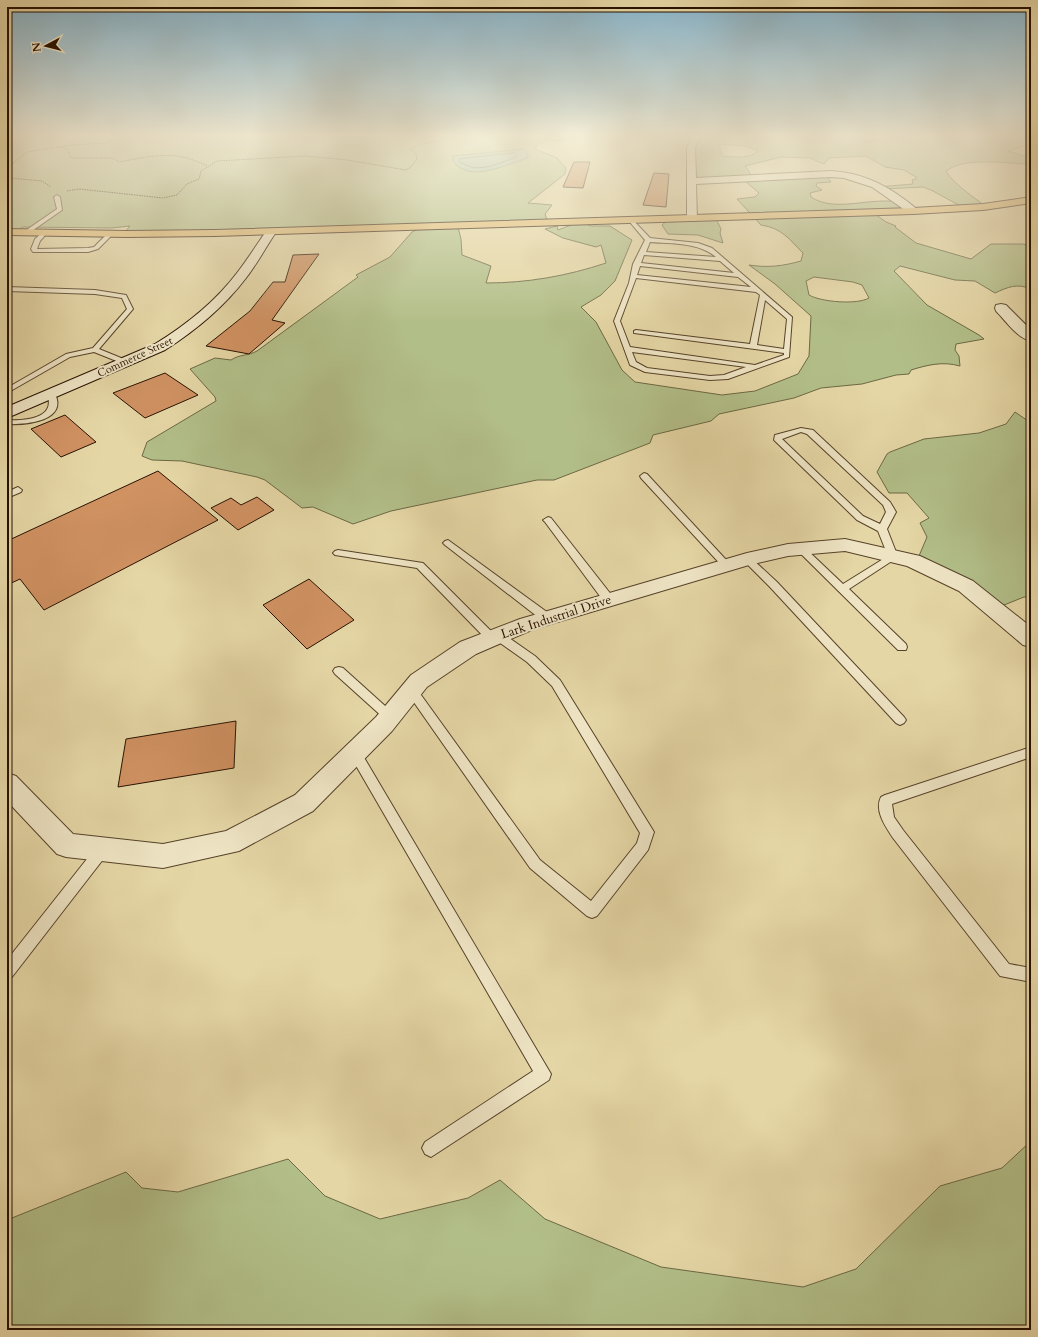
<svg xmlns="http://www.w3.org/2000/svg" width="1038" height="1337" viewBox="0 0 1038 1337" font-family="Cardo,serif">
<style>
.green{fill:#b2be88;stroke:#6c6844;fill-rule:evenodd}
.water{fill:#96b9a8;stroke:#6a7665}
.lines{fill:none;stroke-linecap:round;stroke-linejoin:round}
.shore{stroke:#5e6554;stroke-width:1}
.building{fill:#d19262;stroke:#271100}
.lane-casing{stroke:#564229;stroke-width:2}
.street-casing{stroke:#564229;stroke-width:2}
.secondary-casing{stroke:#271100;stroke-width:2}
.primary-casing{stroke:#271100;stroke-width:2}
.path{stroke:#271100;stroke-width:1;stroke-dasharray:1.5 1;stroke-linecap:butt}
.lane{fill:#eee4c4;fill-rule:evenodd}
.street{fill:#eee4c4;fill-rule:evenodd}
.secondary{fill:#eee4c4;fill-rule:evenodd}
.primary{fill:#e2bb72;fill-rule:evenodd}
.labels{text-anchor:middle;dominant-baseline:central;stroke-width:4;stroke-linejoin:round;paint-order:stroke}
.far-street-label{font-size:11px;fill:#271100;stroke:#eee4c4}
.street-label{font-size:13px;fill:#271100;stroke:#eee4c4}
</style>
<rect width="100%" height="100%" fill="#e5d6a5"/>
<filter id="stains"><feTurbulence type="fractalNoise" baseFrequency=".005" numOctaves="4"/><feColorMatrix values="0 0 0 0 .2 0 0 0 0 .09 0 0 0 0 .02 0 0 0 .5 -.17"/></filter>
<radialGradient id="worn" r=".72"><stop offset=".6" stop-color="#630" stop-opacity="0"/><stop offset="1" stop-color="#630" stop-opacity=".3"/></radialGradient>
<path class="green" d="M7,135H585L562,141L550,140L538,143L535,149L557,158L566,168L565,174L528,203L552,205L545,214L548,223L458,227L461,239L462,255L491,266L486,283C527,283 567,276 606,263L601,245L596,247L563,238L545,229L557,226L558,230L579,222L591,226H610L632,240L615,281L601,295L581,307L596,322L622,370L635,382L722,395L755,391L798,374L809,356L811,316L775,284L749,265C768,268 783,266 801,261L803,253C789,239 782,228 761,225L737,199L755,197L759,193L744,180L692,181L695,135H859V138L868,141L876,140L888,135H1031V144L1008,151L1031,158V164C1007,164 966,156 946,171C950,180 976,200 986,206L964,208L933,191L923,187L883,189L878,187L913,184L912,180L916,179V177L904,170L885,167L866,156L829,158L824,164L810,158L781,157L745,166L754,179L826,175L831,182L817,183L816,186L822,190L810,193L811,197C835,213 870,197 897,202C901,203 906,208 910,211L875,214L886,222L896,226L895,227L916,243L971,259L991,244H1023L1031,246V289C1017,283 1008,287 995,293L975,281L955,280L900,266L894,271L927,305L979,335L984,339L956,344L955,350L959,356L960,366C943,361 927,365 911,370L909,374L896,375L862,384L821,388L794,398L719,414L711,421L653,435L650,443L554,480H537L391,511L353,524L313,507L302,508L265,480L257,477L182,461L152,460L142,456L147,442L216,401L215,397L190,369L215,358L231,360C240,354 248,356 257,351L358,277L356,275L390,257L412,232L420,228L124,233L130,226L112,228L23,227L16,232H7V146L19,136ZM721,144L746,146L758,151C750,159 733,157 722,156V153L719,146ZM814,277L853,282L862,285L869,298C857,305 821,302 809,295L806,281Z
M716,219L721,229L720,233L723,243L698,235L668,234L662,225L668,220Z
M1015,412L1031,423V597H1024L994,609L916,563L927,537L920,523L929,518L907,493H889L877,472L887,454L890,452L924,439L979,433L1006,424Z
M1031,1141V1330H7V1220L126,1172L142,1188L178,1192L288,1159L325,1196L380,1219L468,1198L500,1180L545,1219L661,1267L803,1287L856,1269L940,1186L1002,1168Z"/>
<path class="water" d="M525,149L528,154V158C507,164 469,184 453,161V156Z"/>
<g class="lines">
<path class="shore" d="M515,153L517,155L516,157C497,164 477,175 459,161L460,159Z"/>
</g>
<path class="building" d="M574,162H590L583,188L563,187Z
M654,173L669,174L666,207L643,205Z
M319,254L272,320L285,323L249,354L206,346L250,311L273,282H285L293,255Z
M165,373L198,395L145,418L113,393Z
M65,415L96,442L61,457L31,429Z
M158,471L218,520L44,610L20,579L7,585V541Z
M257,497L274,510L238,530L211,508L231,498L241,505Z
M309,579L354,620L307,649L263,605Z
M236,721L234,768L118,787L126,739Z"/>
<g class="lines">
<defs>
<path id="lane" d="M674,135L697,137L695,138Z
M57,195L60,197L62,210L29,233H25V231L57,209L54,197Z
M632,219L650,238L698,243L712,248L792,317L789,357L728,379L710,380L645,372L630,365L614,321L629,283L633,264L645,240L629,221ZM650,242C672,244 698,242 716,257L646,252ZM644,255L720,261L734,273L641,263ZM640,266L738,277L751,287L637,275ZM636,278L756,292L760,295L750,344L636,330L634,331V333L784,353V355L755,365L630,347L620,321ZM765,300L787,319L784,349L757,345ZM632,352L746,367L724,375L710,376L647,368L636,362Z
M44,231L47,233L40,241L37,249L88,248L94,247L108,233L113,234L98,249L88,252H33L31,249L35,239Z
M7,287L95,290L126,295L133,309L99,349L131,362L124,364L94,352L70,357L7,393V388L66,354L93,348L127,309L122,298L95,294L7,291Z
M48,392H54C70,421 26,425 7,424V420C24,421 57,419 47,394Z
M801,428L813,430L890,502L896,512L887,529L898,557L849,589L906,644L907,647L906,650H898L796,549L798,547H804L843,584L888,556L878,531L857,520L774,440L775,435ZM801,432L807,434L883,505L886,512L880,524L863,516L782,439Z
M644,473L647,474L729,563L731,565L729,567H723L641,478L640,476Z
M18,487L22,490L21,492L7,498V492Z
M548,517L551,518L613,597L614,600L613,603H605L545,522L543,520Z
M448,540L551,615L552,618L551,621H543L445,545L443,543L445,541Z
M338,550L423,563L494,634L502,633L535,656L560,680L654,832L648,850L597,916L592,918L587,916L530,868L406,691L408,688H416L540,860L591,901L637,843L640,833L552,686L527,662L496,640L492,642L488,641L417,568L335,555L333,553L335,551Z
M747,556L750,557L777,582L904,717L906,720L904,723L900,725L896,723L769,586L742,559L744,557Z
M339,667L343,668L394,714L396,717L394,720L390,722L386,720L335,674L333,671L335,668Z
M1031,747V757L892,804L894,817L903,830L1009,964L1031,968V982L1000,976L893,838C886,827 874,811 881,797L885,795Z
M355,748L359,749L551,1074L549,1080L431,1157L425,1154L422,1148L425,1142L533,1071L351,757L349,753L351,749Z
M103,843L108,845L110,849L108,853L12,977L7,979V960L98,845Z"/>
<path id="street" d="M692,135H700L695,148L696,178L831,171C860,173 881,182 904,199C909,203 914,206 918,211L913,214L909,213L872,187L844,178L831,177L696,184L697,219L696,221H688L687,219V148Z
M1001,304L1006,305L1031,330V341C1017,338 1006,321 996,311L995,308L996,305Z
M845,539L920,556L973,581L1031,627V647L1023,645L959,591L907,566L845,551L788,556L749,565L534,629L476,654L427,687L392,731L313,811L239,851L163,868L66,857L57,854L7,801V773L16,776L73,834L163,844L226,831L295,795L376,717L411,675L460,642L520,619L747,553L788,544Z"/>
<path id="secondary" d="M271,229L276,232C266,247 257,264 246,278C224,307 195,331 165,350L7,418V407L155,344C186,325 215,302 237,273C248,259 257,244 267,230Z"/>
<path id="primary" d="M1031,197V203L983,210L913,214L215,236L127,237L7,235V229L127,231L215,230L913,208L983,204Z"/>
</defs>
<use href="#lane" class="lane-casing"/>
<use href="#street" class="street-casing"/>
<use href="#secondary" class="secondary-casing"/>
<use href="#primary" class="primary-casing"/>
<path class="path" d="M167,135L180,139L208,135
M368,135L382,138L407,135
M71,144L78,135
M60,147L67,149L71,158H113L119,162C153,156 174,149 207,166
M7,168L27,152L71,145L108,143L112,139L123,135
M7,175L10,178L42,181L51,187
M67,191L79,189L163,198L177,195L187,184L199,179L201,171L217,161L306,156L347,160L406,170L411,167L417,159L416,154L410,149L421,144L450,138L453,135"/>
<use href="#lane" class="lane"/>
<use href="#street" class="street"/>
<use href="#secondary" class="secondary"/>
<use href="#primary" class="primary"/>
</g>
<linearGradient id="sky" x2="0" y2="1"><stop stop-color="#87b6ce"/><stop offset="0.42" stop-color="#f3edd6"/><stop offset="1" stop-color="#f3edd6" stop-opacity="0"/></linearGradient>
<rect width="1038" height="322" fill="url(#sky)"/>
<g class="labels">
<g class="far-street-label">
<text transform="translate(135 357) rotate(-25)">Commerce Street</text>
</g>
<g class="street-label">
<text transform="translate(556 617) rotate(-18)">Lark Industrial Drive</text>
</g>
</g>
<rect width="1038" height="1337" fill="none" stroke="#e5d6a5" stroke-width="24"/>
<rect x="8" y="8" width="1022" height="1321" fill="none" stroke="#271100" stroke-width="2"/>
<rect x="12" y="12" width="1014" height="1313" fill="none" stroke="#271100"/>
<g transform="translate(46 46) rotate(263)" stroke="#eee4c4" stroke-width="3" paint-order="stroke">
<path d="M0-3L7 15L0 10L-7 15Z" fill="#271100"/>
<text y="-6" font-size="11" font-weight="bold" text-anchor="middle" fill="#271100">N</text>
</g>
<rect width="100%" height="100%" filter="url(#stains)"/>
<rect width="100%" height="100%" fill="url(#worn)"/>
</svg>
